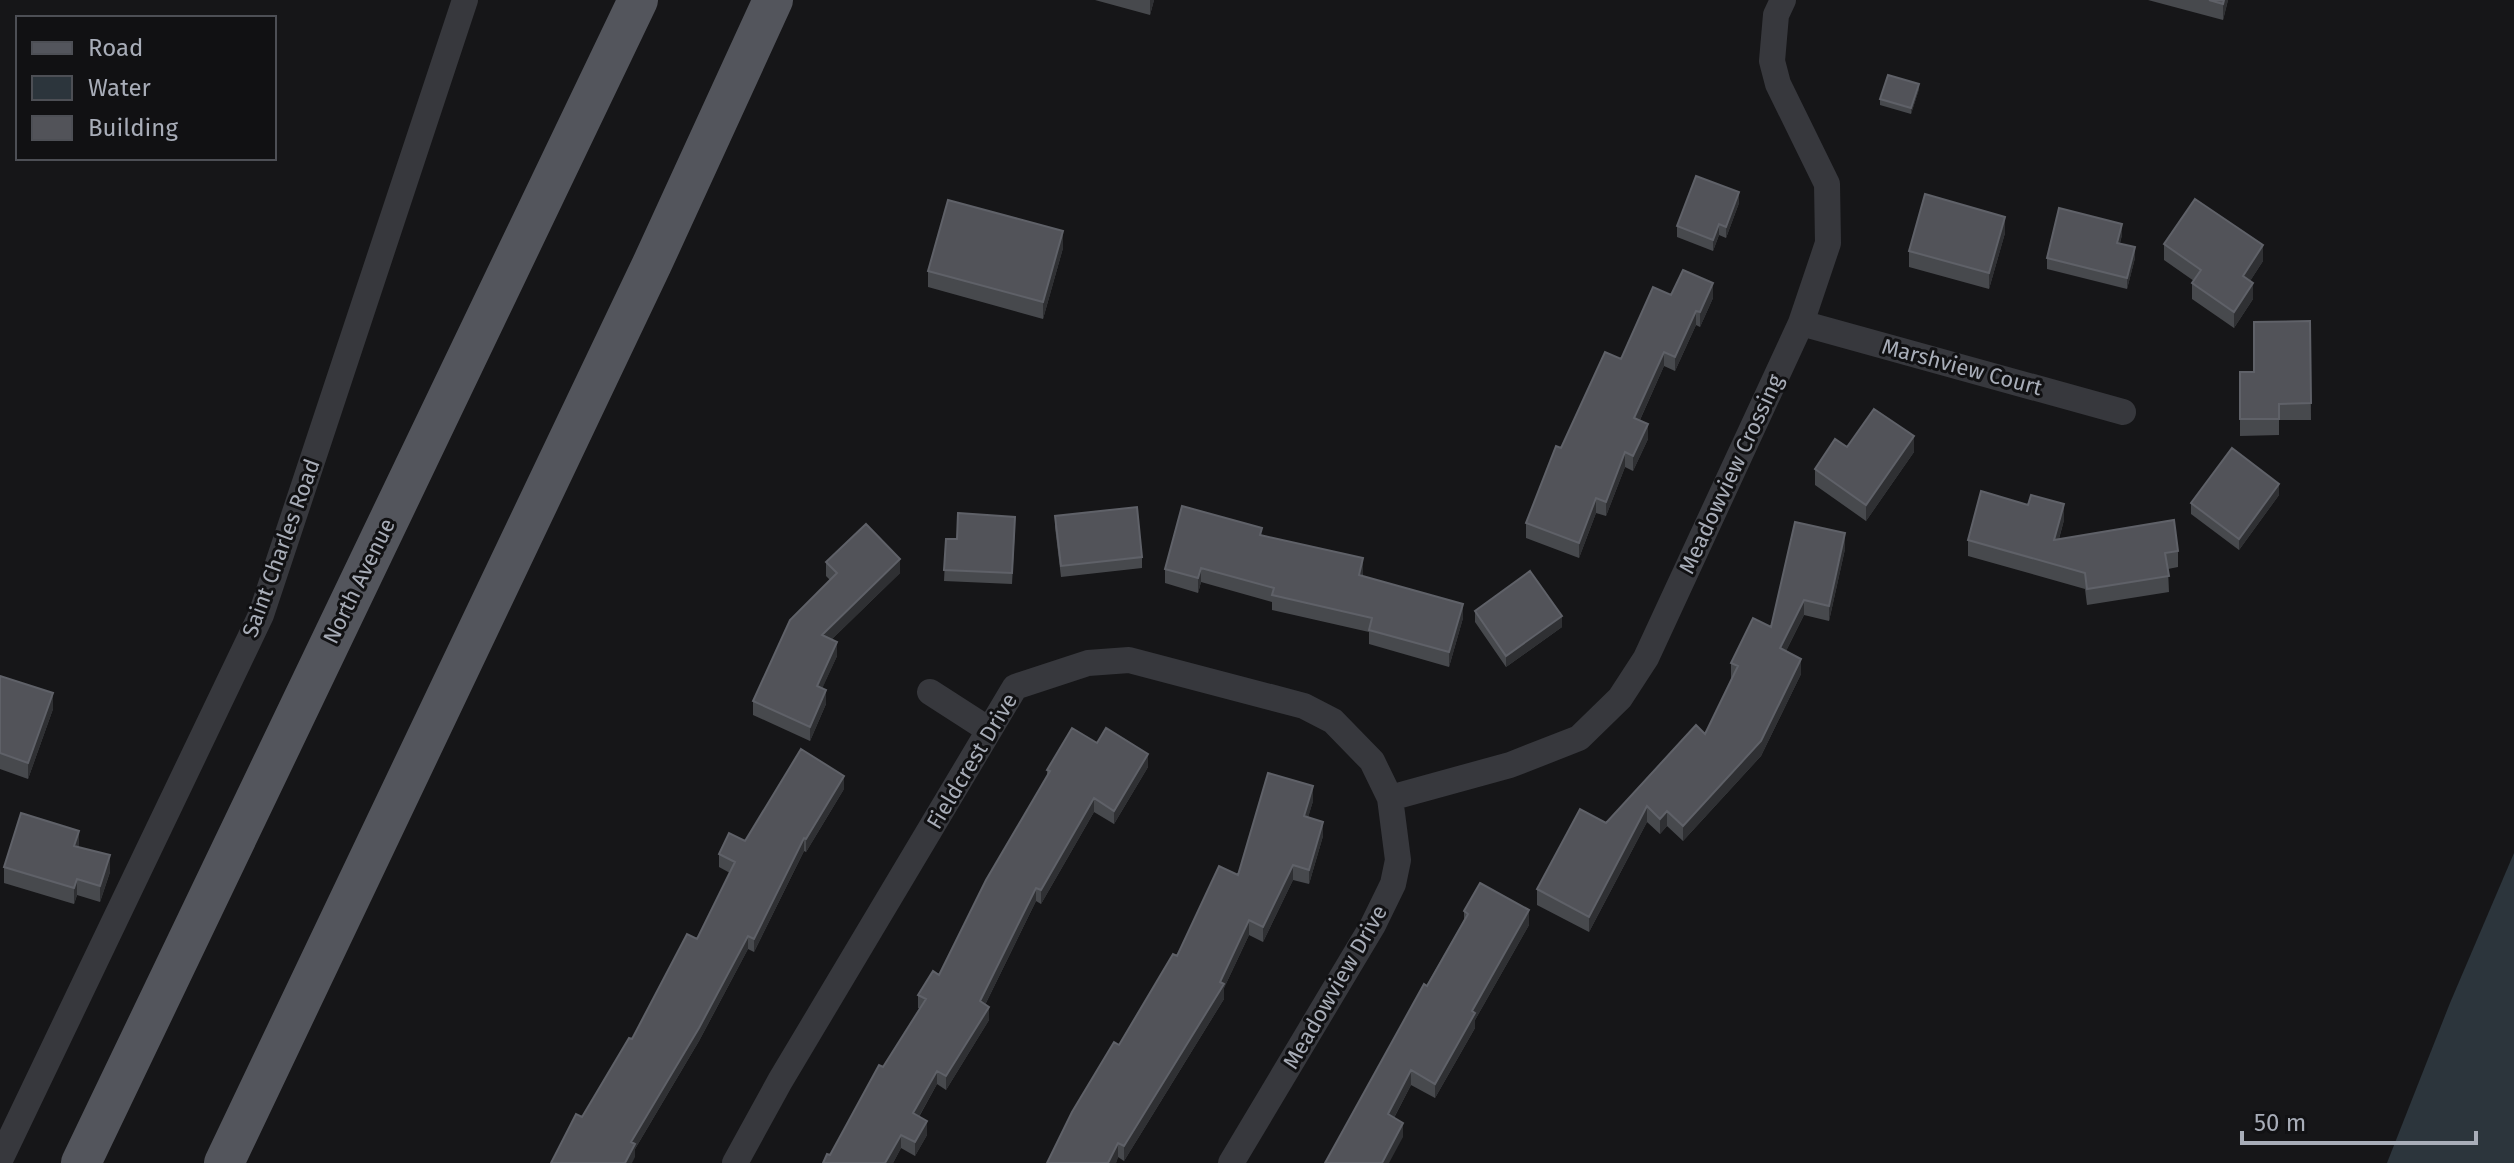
<svg xmlns="http://www.w3.org/2000/svg" width="2514" height="1163" viewBox="0 0 2514 1163" font-family="'Fira Sans',sans-serif">
<style>
.water{fill:#2c353c}
.lines{fill:none;stroke-linecap:round;stroke-linejoin:round}
.street{stroke:#37383d;stroke-width:26}
.primary{stroke:#53555c;stroke-width:40}
.wall{fill:#47494d}
.shaded-wall{fill:#2f3033}
.building{fill:#525359;stroke:#5f6168;stroke-width:2}
.labels{text-anchor:middle;dominant-baseline:central;stroke-width:6;stroke-linejoin:round;paint-order:stroke}
.street-label{font-size:22px;fill:#a8adb8;stroke:#111113}
</style>
<rect width="100%" height="100%" fill="#161618"/>
<path class="water" d="M2514,853V1163H2387L2450,1003Z"/>
<g class="lines">
<path class="street" d="M1801,323L2123,412
M930,692L989,730
M1390,798L1510,765L1579,738L1620,698L1646,658L1801,323L1828,243L1827,184L1778,84L1772,61L1776,15L1783,0
M0,1160L261,615L465,0
M735,1163L780,1081L1015,687L1088,663L1129,660L1304,706L1333,721L1372,761L1390,798L1398,860L1393,884L1373,925L1231,1163"/>
<path class="primary" d="M81,1163L638,0
M224,1163L652,264L773,0"/>
</g>
<path class="wall" d="M1095,0H1154L1150,15Z
M2148,0H2228L2223,20Z
M1919,89L1911,114L1880,105V99Z
M1739,203L1726,238L1719,235L1713,251L1677,237V226Z
M2005,233L1989,289L1909,267V251Z
M2122,235L2120,243L2135,258L2127,289L2047,269V258Z
M2164,244L2263,261L2250,281L2253,299L2234,328L2192,299V283L2194,281L2164,260Z
M1063,248L1043,319L928,287V271Z
M1671,295L1713,298L1700,327L1696,325L1675,371L1664,366L1640,420L1648,439L1633,471L1625,467L1606,516L1596,513L1579,558L1526,538V523L1561,448Z
M2310,321L2311,420H2279V435L2240,436V372H2254Z
M1847,447L1914,452L1866,521L1815,485V469Z
M2279,495L2239,550L2191,514V503Z
M1055,516L1142,557V568L1061,577L1055,527Z
M2064,520L2059,539L2178,551V567L2168,569L2169,592L2087,605L2085,589L1968,556V540Z
M1015,528L1012,584L944,581L946,539H957Z
M1262,535L1363,573V576L1463,618L1449,667L1369,644V632L1272,610V602L1201,582L1198,593L1165,583V569Z
M1845,549L1829,621L1804,615L1786,651L1801,674L1761,756L1683,841L1667,826L1660,834L1647,822L1589,932L1537,905V889L1606,823L1705,734L1732,679L1731,678V663L1771,627Z
M826,562L900,573L832,639L837,656L822,688L826,704L810,741L753,715V701L830,580L826,576Z
M1475,611L1562,627L1506,667L1475,622Z
M0,676L53,709L28,779L0,769Z
M1097,743L1148,767L1114,824L1094,812L1041,904L1036,901L985,1005L989,1020L946,1090L937,1084L919,1117L927,1135L915,1156L901,1148L893,1163H823L830,1155L883,1067L920,1009L918,1008V995L939,975L1047,776V770Z
M844,789L806,852L804,851L754,952L748,949L699,1041L635,1149V1157L582,1117L697,939L730,873L719,867V854Z
M1313,801L1308,817L1323,836L1309,884L1293,880L1263,942L1249,935L1224,988V999L1124,1161L1118,1157L1116,1163L1119,1045L1177,956L1238,875Z
M79,847L110,872L100,902L77,895L74,904L4,883V867Z
M1464,911L1529,925L1475,1020V1028L1435,1098L1411,1085L1394,1118L1403,1137L1325,1163L1464,920Z"/>
<path class="shaded-wall" d="M1150,0H1154L1150,15Z
M2224,0H2228L2223,20V4Z
M1919,84V89L1911,114V108Z
M1739,192V203L1726,238V227Z
M2005,217V233L1989,289V273Z
M1719,224V235L1713,251V240Z
M2122,224V235L2117,254V243Z
M1063,231V248L1043,319V302Z
M2263,245V261L2243,292V276Z
M2135,247V258L2127,289V278Z
M1713,283V298L1700,327V312Z
M2253,283V299L2234,328V312Z
M1696,311V325L1675,371V357Z
M1664,352V366L1634,433V418Z
M1648,424V439L1633,471V456Z
M1914,436V452L1866,521V505Z
M1625,452V467L1606,516V502Z
M2279,484V495L2239,550V539Z
M1596,498V513L1579,558V543Z
M2064,504V520L2054,556V540Z
M1845,533V549L1829,621V606Z
M1363,558V573L1359,590V575Z
M900,559V573L822,649V635Z
M1201,568V582L1198,593V578Z
M1804,600V615L1780,663V648Z
M1463,604V618L1449,667V652Z
M1562,616V627L1506,667V656Z
M837,642V656L817,700V686Z
M1801,659V674L1761,756L1683,841V826Z
M826,690V704L810,741V727Z
M53,693V709L28,779V763Z
M1148,754V767L1114,824V811Z
M844,776V789L806,852V839Z
M1313,786V801L1304,831V816Z
M1094,798V812L1041,904V890Z
M1647,806V822L1589,932V917Z
M1667,811V826L1660,834V819Z
M1323,822V836L1309,884V870Z
M79,831V847L74,846Z
M804,838V851L754,952V939Z
M110,855V872L100,902V886Z
M1293,865V880L1263,942V927Z
M77,879V895L74,904V888Z
M1036,888V901L980,1015V1001Z
M1529,910V925L1475,1020V1028L1435,1098V1084L1472,1011Z
M1249,920V935L1224,988V999L1124,1161V1146L1220,982Z
M748,936V949L699,1041L635,1149V1157L632,1163H625L631,1142Z
M989,1007V1020L946,1090V1076Z
M1411,1070V1085L1388,1129V1114Z
M937,1071V1084L913,1127V1113Z
M927,1121V1135L915,1156V1142Z
M1403,1123V1137L1389,1163H1382Z
M901,1135V1148L893,1163H885Z
M1118,1143V1157L1116,1163H1108Z"/>
<path class="building" d="M2209,0H2224L2223,4Z
M1888,75L1919,84L1911,108L1880,99Z
M1696,176L1739,192L1726,227L1719,224L1713,240L1677,226Z
M1925,194L2005,217L1989,273L1909,251Z
M2195,199L2263,245L2243,276L2253,283L2234,312L2192,283L2201,270L2164,244Z
M948,200L1063,231L1043,302L928,271Z
M2059,208L2122,224L2117,243L2135,247L2127,278L2047,258Z
M1683,270L1713,283L1700,312L1696,311L1675,357L1664,352L1634,418L1648,424L1633,456L1625,452L1606,502L1596,498L1579,543L1526,523L1556,446L1561,448L1605,352L1621,359L1653,287L1671,295Z
M2310,321L2311,403L2279,404V419H2240V372H2254V322Z
M1874,409L1914,436L1866,505L1815,469L1835,439L1847,447Z
M2232,448L2279,484L2239,539L2191,503Z
M1981,491L2028,505L2031,495L2064,504L2054,540L2174,520L2178,551L2165,553L2169,576L2087,589L2085,573L1968,540Z
M1182,506L1262,528L1260,535L1363,558L1359,575L1463,604L1449,652L1369,630L1372,618L1272,595L1274,588L1201,568L1198,578L1165,569Z
M1137,507L1142,557L1061,566L1055,516Z
M958,513L1015,517L1012,573L944,570L946,539H957Z
M1795,522L1845,533L1829,606L1804,600L1780,648L1801,659L1761,741L1683,826L1667,811L1660,819L1647,806L1589,917L1537,889L1580,809L1606,823L1696,725L1705,734L1738,666L1731,663L1753,618L1771,627Z
M866,524L900,559L822,635L837,642L817,686L826,690L810,727L753,701L790,620L837,573L826,562Z
M1530,571L1562,616L1506,656L1475,611Z
M0,676L53,693L28,763L0,753Z
M1072,728L1097,743L1106,728L1148,754L1114,811L1094,798L1041,890L1036,888L980,1001L989,1007L946,1076L937,1071L913,1113L927,1121L915,1142L901,1135L885,1163H823L827,1154L830,1155L879,1065L883,1067L926,999L918,995L933,971L939,975L986,880L1050,771L1047,770Z
M801,749L844,776L806,839L804,838L754,939L748,936L699,1028L631,1142L635,1144L625,1163H551L576,1114L582,1117L629,1038L632,1039L687,934L697,939L735,862L719,854L729,833L745,841Z
M1268,773L1313,786L1304,816L1323,822L1309,870L1293,865L1263,927L1249,920L1220,982L1224,984L1124,1146L1118,1143L1108,1163H1047L1072,1112L1114,1042L1119,1045L1173,954L1177,956L1219,866L1238,875Z
M21,813L79,831L74,846L110,855L100,886L77,879L74,888L4,867Z
M1480,883L1529,910L1472,1011L1475,1013L1435,1084L1411,1070L1388,1114L1403,1123L1382,1163H1325L1424,984L1427,986L1468,914L1464,911Z"/>
<g class="labels">
<g class="street-label">
<text transform="translate(1962 367) rotate(15)">Marshview Court</text>
<text transform="translate(1731 474) rotate(-65)">Meadowview Crossing</text>
<text transform="translate(281 548) rotate(-70)">Saint Charles Road</text>
<text transform="translate(359 581) rotate(-64)">North Avenue</text>
<text transform="translate(972 761) rotate(-59)">Fieldcrest Drive</text>
<text transform="translate(1335 987) rotate(-60)">Meadowview Drive</text>
</g>
</g>
<rect x="16" y="16" width="260" height="144" fill="#111113" stroke="#4d4f55" stroke-width="2"/>
<rect x="32" y="42" width="40" height="12" fill="#53555c" stroke="#4d4f55" stroke-width="2"/>
<text x="88" y="56" font-size="24" fill="#a8adb8">Road</text>
<rect x="32" y="76" width="40" height="24" fill="#2c353c" stroke="#4d4f55" stroke-width="2"/>
<text x="88" y="96" font-size="24" fill="#a8adb8">Water</text>
<rect x="32" y="116" width="40" height="24" fill="#525359" stroke="#4d4f55" stroke-width="2"/>
<text x="88" y="136" font-size="24" fill="#a8adb8">Building</text>
<path d="M2242 1131v12h234v-12" fill="none" stroke="#a8adb8" stroke-width="4"/>
<text x="2254" y="1131" font-size="24" fill="#a8adb8" stroke="#111113" stroke-width="6" paint-order="stroke">50 m</text>
</svg>
